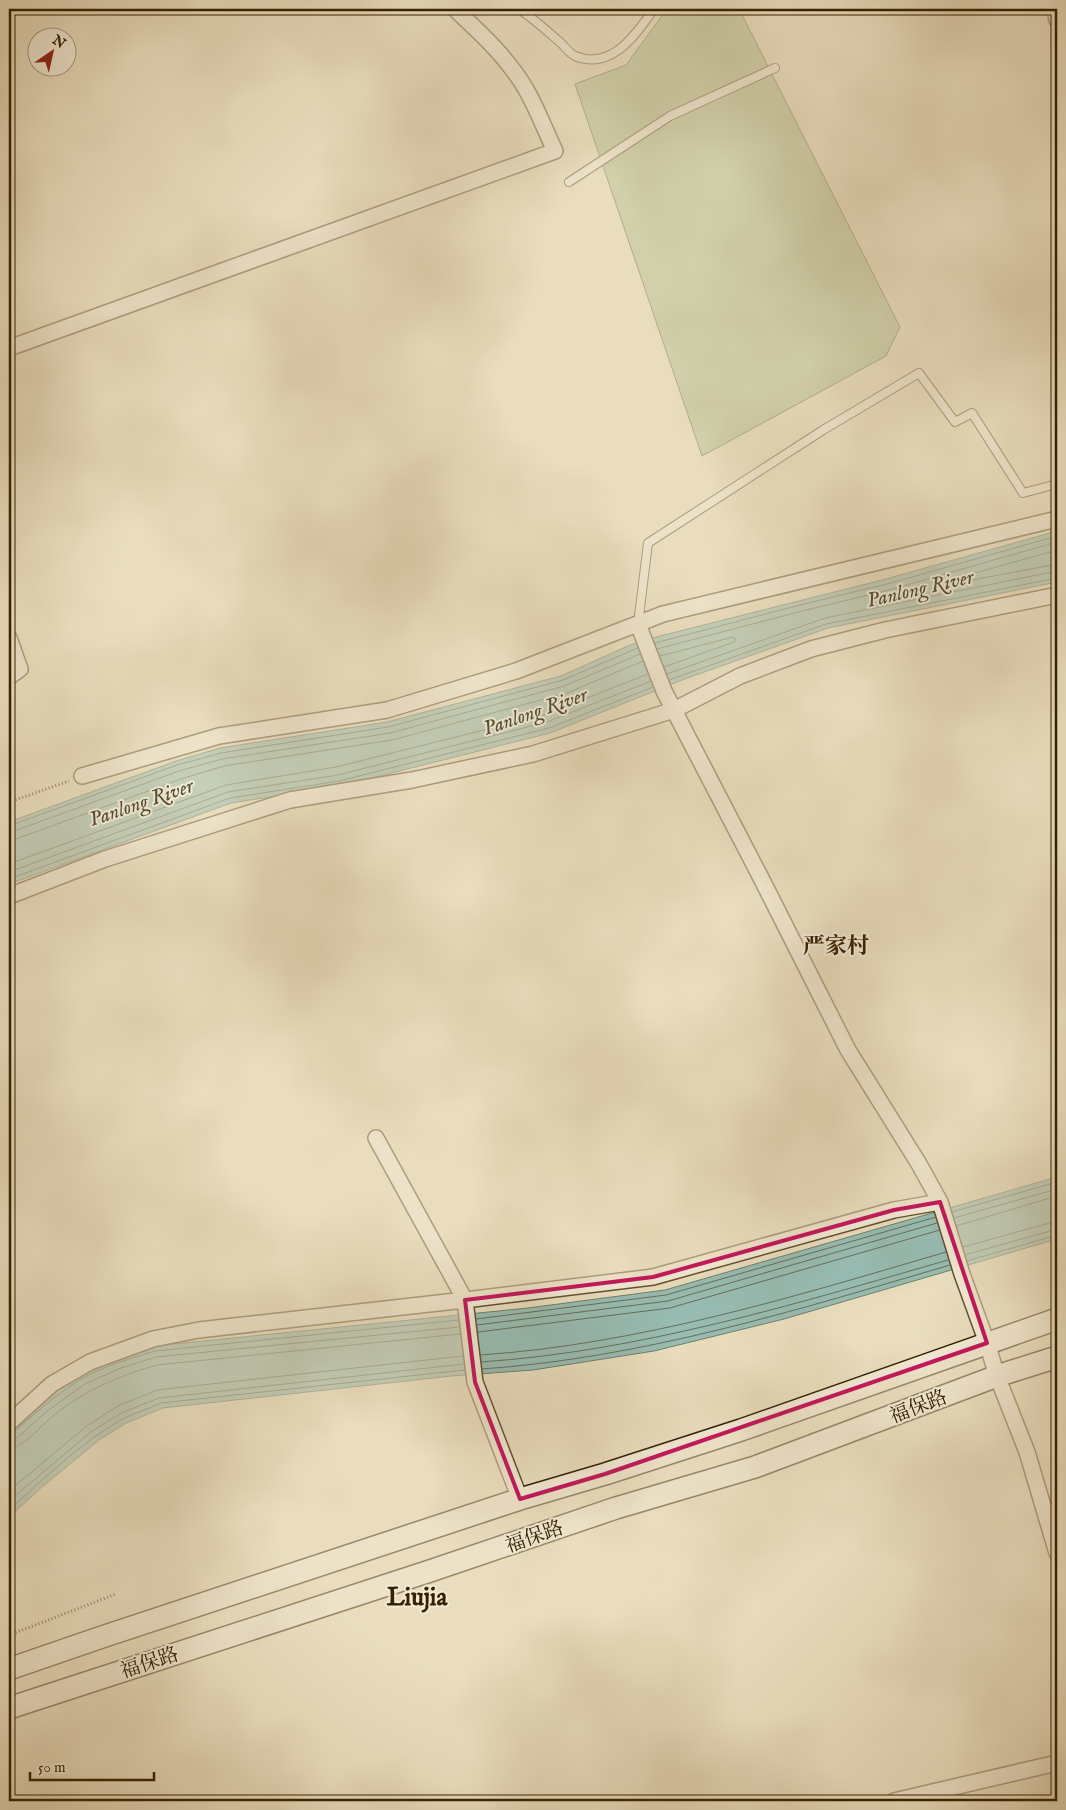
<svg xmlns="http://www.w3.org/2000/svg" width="1066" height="1810" font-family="'IM FELL English','Noto Serif SC',serif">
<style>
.green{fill:#b3c293;stroke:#74724a}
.water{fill:#97bcb2;stroke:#707e6b}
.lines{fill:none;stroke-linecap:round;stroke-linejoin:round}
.shore{stroke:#666e59;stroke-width:1}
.lane-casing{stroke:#63502f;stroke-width:10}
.street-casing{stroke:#63502f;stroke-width:18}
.secondary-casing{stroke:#362100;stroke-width:24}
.path{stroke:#362100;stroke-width:3;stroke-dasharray:1 2.5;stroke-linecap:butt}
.lane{stroke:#f1e9d4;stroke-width:8}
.street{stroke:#f1e9d4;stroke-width:15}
.secondary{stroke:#f1e9d4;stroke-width:21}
.marked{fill:none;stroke:#c2185b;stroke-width:4;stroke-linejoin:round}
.labels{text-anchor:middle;stroke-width:4;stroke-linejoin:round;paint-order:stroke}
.street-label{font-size:20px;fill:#362100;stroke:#f1e9d4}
.water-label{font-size:21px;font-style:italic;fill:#535035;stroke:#f1e9d4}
.quarter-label{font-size:22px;font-weight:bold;fill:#362100;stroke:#f1e9d4}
.district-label{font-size:25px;font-weight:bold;fill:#362100;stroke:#f1e9d4}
</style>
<rect width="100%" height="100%" fill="#e9ddbd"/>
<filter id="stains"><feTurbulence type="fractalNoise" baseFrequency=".004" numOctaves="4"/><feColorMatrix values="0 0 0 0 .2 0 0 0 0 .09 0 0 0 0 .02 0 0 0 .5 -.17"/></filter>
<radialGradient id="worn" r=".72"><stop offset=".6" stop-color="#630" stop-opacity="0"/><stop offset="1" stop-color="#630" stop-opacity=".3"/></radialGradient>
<path class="green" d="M667 9H739L900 327 886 356 702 456 575 84 626 65Z"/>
<path class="water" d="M1057 531V582L828 628 682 680 550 733 340 786 231 803 9 884V822L176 761 220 748 387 722 561 676 630 645 660 636 886 579Z
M1057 1177V1239L784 1319 654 1351 533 1370 451 1376 163 1408 126 1423 99 1440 42 1487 9 1517V1430C31 1411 53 1391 78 1375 101 1361 128 1354 154 1346L528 1308 665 1290Z"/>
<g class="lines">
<path class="shore" d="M1057 550 961 577 959 580 962 582 1057 564
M655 643 800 605 887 584 1057 536
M657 649 802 611 889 590 1057 542
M660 656 733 637 736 639 734 642 664 667
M667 674 825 618 1057 571
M669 680 826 624 1057 578
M9 826 177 765 221 753 388 727 563 680 638 648
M9 833 179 771 222 759 390 733 564 686 640 654
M9 840 16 839 181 779 224 766 392 740 567 693 643 661
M9 864 226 785 336 767 544 715 648 674
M9 872 228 792 338 775 547 722 651 681
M9 879 230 798 339 781 549 728 653 687
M952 1212 1057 1182
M954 1218 1057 1189
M956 1226 1057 1196
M963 1247 1057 1221
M965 1255 1057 1229
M967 1261 1057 1235
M476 1319 666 1295 936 1217
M477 1325 668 1301 937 1223
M478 1332 670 1308 940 1230
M481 1355C640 1344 793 1297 946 1252
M481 1362C642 1351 795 1304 948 1260
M482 1369C643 1358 797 1310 950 1265
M9 1434 14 1432C35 1413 57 1394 81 1379 104 1366 130 1359 155 1351L459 1320
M9 1440 17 1438 46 1412 85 1384 121 1368 156 1357 459 1327
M9 1448C24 1447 35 1432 46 1422 79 1393 115 1377 157 1365L460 1334
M9 1491 88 1425 118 1406 157 1390 463 1356
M9 1501 92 1431 121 1413 159 1398 464 1364
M9 1510C44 1478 81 1443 122 1419 134 1413 149 1409 161 1403L465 1370"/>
<defs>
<path id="lane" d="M519 9C534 19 547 31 561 43 565 47 570 54 575 56 612 71 636 34 654 9
M569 182 670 116 775 68
M638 624 648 543 823 430 919 373 955 422 972 413 1023 493 1057 484"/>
<path id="street" d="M1055 9 1057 20
M9 348 555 151C542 124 532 94 513 70 496 47 475 28 455 9
M638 624 664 691 760 876 848 1050 919 1164 940 1202 962 1274 987 1343 997 1376 1027 1452 1057 1553
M9 638 20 669 9 677
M82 776 219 736 387 710 516 671 663 614 1057 519
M9 896 105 859 290 800 412 780 533 754 674 710 740 676 811 649 885 630 1057 595
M376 1138 465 1300 475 1382 520 1499
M9 1423 52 1384 90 1362 153 1339 199 1330 465 1300 653 1277 894 1210 940 1202
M894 1801 1057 1763"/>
<path id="secondary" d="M9 1669 102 1637 520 1499 605 1474 741 1430 1057 1319
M9 1708 430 1571 616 1508 755 1467 997 1376 1057 1357"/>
</defs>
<use href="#lane" class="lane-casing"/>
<use href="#street" class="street-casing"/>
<use href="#secondary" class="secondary-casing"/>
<path class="path" d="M9 802 69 781
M9 1635 116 1594"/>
<use href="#lane" class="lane"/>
<use href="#street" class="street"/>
<use href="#secondary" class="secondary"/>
</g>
<path d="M0 0H1066V1810H0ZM940 1202 987 1343 605 1474 520 1499 475 1382 465 1300 653 1277 894 1210Z" fill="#e9ddbd" fill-opacity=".55" fill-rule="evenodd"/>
<path class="marked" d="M940 1202 987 1343 605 1474 520 1499 475 1382 465 1300 653 1277 894 1210Z"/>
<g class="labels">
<g class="street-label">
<text transform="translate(918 1406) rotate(-21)" y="7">福保路</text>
<text transform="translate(534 1536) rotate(-19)" y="7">福保路</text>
<text transform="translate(149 1662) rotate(-18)" y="7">福保路</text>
</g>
<g class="water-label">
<text transform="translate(920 588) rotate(-13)" y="7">Panlong River</text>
<text transform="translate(535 711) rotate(-19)" y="7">Panlong River</text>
<text transform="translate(141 802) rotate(-19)" y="7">Panlong River</text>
</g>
<g class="quarter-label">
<text x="836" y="953">严家村</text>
</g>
<g class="district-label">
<text x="417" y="1605">Liujia</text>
</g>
</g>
<rect width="1066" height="1810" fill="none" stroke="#e9ddbd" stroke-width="30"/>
<rect x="10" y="10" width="1046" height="1790" fill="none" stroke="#362100" stroke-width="2.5"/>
<rect x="15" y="15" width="1036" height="1780" fill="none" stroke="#362100"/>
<g transform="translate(52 52) rotate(34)"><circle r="24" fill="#f1e9d4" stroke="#a6997f"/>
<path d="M0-4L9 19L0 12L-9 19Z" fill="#8f2418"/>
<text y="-8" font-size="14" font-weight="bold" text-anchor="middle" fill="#362100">N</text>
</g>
<path d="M30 1772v8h124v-8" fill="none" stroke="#362100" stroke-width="2.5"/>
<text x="38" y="1772" font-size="15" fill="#362100" stroke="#f1e9d4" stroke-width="4" paint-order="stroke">50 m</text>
<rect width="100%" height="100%" filter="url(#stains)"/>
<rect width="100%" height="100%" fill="url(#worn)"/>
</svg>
